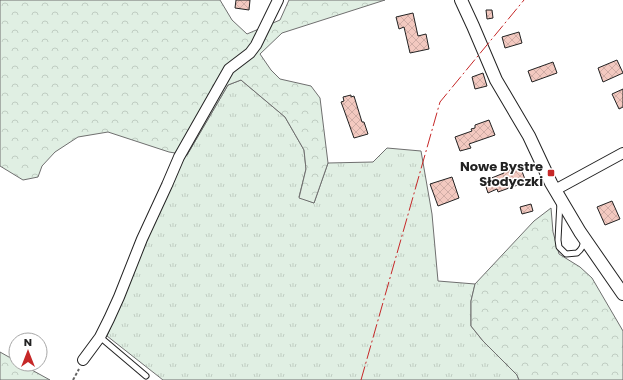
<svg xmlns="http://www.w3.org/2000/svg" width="623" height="380" font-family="Poppins,sans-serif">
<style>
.grass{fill:url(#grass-tufts);stroke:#6f6f6f}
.forest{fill:url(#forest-crowns);stroke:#6f6f6f}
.building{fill:url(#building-cross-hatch);stroke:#222}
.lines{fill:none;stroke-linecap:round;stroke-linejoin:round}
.service-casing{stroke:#222;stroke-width:7}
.minor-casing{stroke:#222;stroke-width:12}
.tertiary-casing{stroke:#222;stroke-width:14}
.path{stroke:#646464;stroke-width:2;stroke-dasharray:3 2;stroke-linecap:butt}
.service{stroke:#fff;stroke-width:5}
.minor{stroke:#fff;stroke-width:10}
.tertiary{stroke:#fff;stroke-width:12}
.power{stroke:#c62828;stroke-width:1;stroke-dasharray:14 3 2 3;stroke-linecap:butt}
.poi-dot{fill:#c62828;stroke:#fff;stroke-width:1.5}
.labels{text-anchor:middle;stroke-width:3;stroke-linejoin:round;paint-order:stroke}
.poi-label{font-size:13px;font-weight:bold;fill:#222;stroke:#fff;text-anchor:end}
</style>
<defs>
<pattern id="grass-tufts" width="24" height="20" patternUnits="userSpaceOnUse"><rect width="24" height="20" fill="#e0efe3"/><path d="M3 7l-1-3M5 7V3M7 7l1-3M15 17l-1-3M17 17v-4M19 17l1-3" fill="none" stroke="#c0cdc2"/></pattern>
<pattern id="forest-crowns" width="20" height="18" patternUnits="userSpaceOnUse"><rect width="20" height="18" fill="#e0efe3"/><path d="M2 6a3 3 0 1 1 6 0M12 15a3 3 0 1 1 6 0" fill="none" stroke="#c0cdc2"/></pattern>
<pattern id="building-cross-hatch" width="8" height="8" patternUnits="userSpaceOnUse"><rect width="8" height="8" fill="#f3c9c0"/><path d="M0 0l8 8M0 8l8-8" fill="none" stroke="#d0aca5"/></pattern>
</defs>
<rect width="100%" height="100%" fill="#fff"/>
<path class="grass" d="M241 80 285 117 304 150 306 169 299 197 314 203 328 163 373 162 387 148 421 151 432 214 438 281 475 284 471 301V326L483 341 517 375 519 380H163L107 336 143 249 183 155H187L228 85Z"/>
<path class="forest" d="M0 0H220L232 20 247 34 280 20 289 0H385L282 33 260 54 271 70 280 79 311 86 320 98 328 163 314 203 299 198 306 169 304 150 285 117 241 80 228 85 187 155 169 152 108 132 78 137 55 152 42 166 38 177 23 180 0 166Z
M551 208 553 232 559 254 580 267 592 278 623 331V380H519L517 375 483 341 471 326V301L475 284 534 221Z
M0 352 16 361V364H21L50 380H0Z"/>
<path class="building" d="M236 0H250L249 10 235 8Z
M486 10H492L493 18 487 19Z
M413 13 418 36 426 34 429 49 410 53 404 27 399 29 396 17Z
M519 32 522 43 505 48 502 37Z
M617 60 623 73 603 82 598 68Z
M553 62 557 73 532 82 528 71Z
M483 73 487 86 475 89 472 77Z
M623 89V107L619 109 612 94Z
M351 95V97L354 96 362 122H364L368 134 354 138 344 110 341 102 344 101 343 97Z
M489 120 495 135 469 144 471 148 460 151 455 137 472 131 471 129 475 128V125Z
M520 166 526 182 498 192 497 189 488 193 484 181 504 173 503 170 508 168 509 170Z
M452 177 459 198 438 206 430 184Z
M612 201 620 219 605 225 597 207Z
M531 204 533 211 522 214 520 207Z"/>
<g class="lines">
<defs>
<path id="service" d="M560 202 558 240 559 247 566 254 577 253C582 249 583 246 584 240
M100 337 146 376"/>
<path id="minor" d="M555 190 623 153
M83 360 100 337 109 319 119 297 142 239 167 185 179 157 229 69 250 53 256 45 278 0"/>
<path id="tertiary" d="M461 0 473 26 496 80 529 136 551 183 580 232 623 294"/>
</defs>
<use href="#service" class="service-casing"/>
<use href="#minor" class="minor-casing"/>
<use href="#tertiary" class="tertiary-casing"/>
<path class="path" d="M73 380 79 369"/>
<use href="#service" class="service"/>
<use href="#minor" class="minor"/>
<use href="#tertiary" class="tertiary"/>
<path class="power" d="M361 380 440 102 524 0"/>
</g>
<rect class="poi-dot" x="547" y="169" width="8" height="8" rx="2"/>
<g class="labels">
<g class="poi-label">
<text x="543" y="171">Nowe Bystre<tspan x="543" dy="15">Słodyczki</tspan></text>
</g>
</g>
<g transform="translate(28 352)"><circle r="19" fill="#ffffff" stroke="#a7a7a7"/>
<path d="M0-3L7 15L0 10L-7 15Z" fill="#c62828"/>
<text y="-6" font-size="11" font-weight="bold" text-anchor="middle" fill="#222222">N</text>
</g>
</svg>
